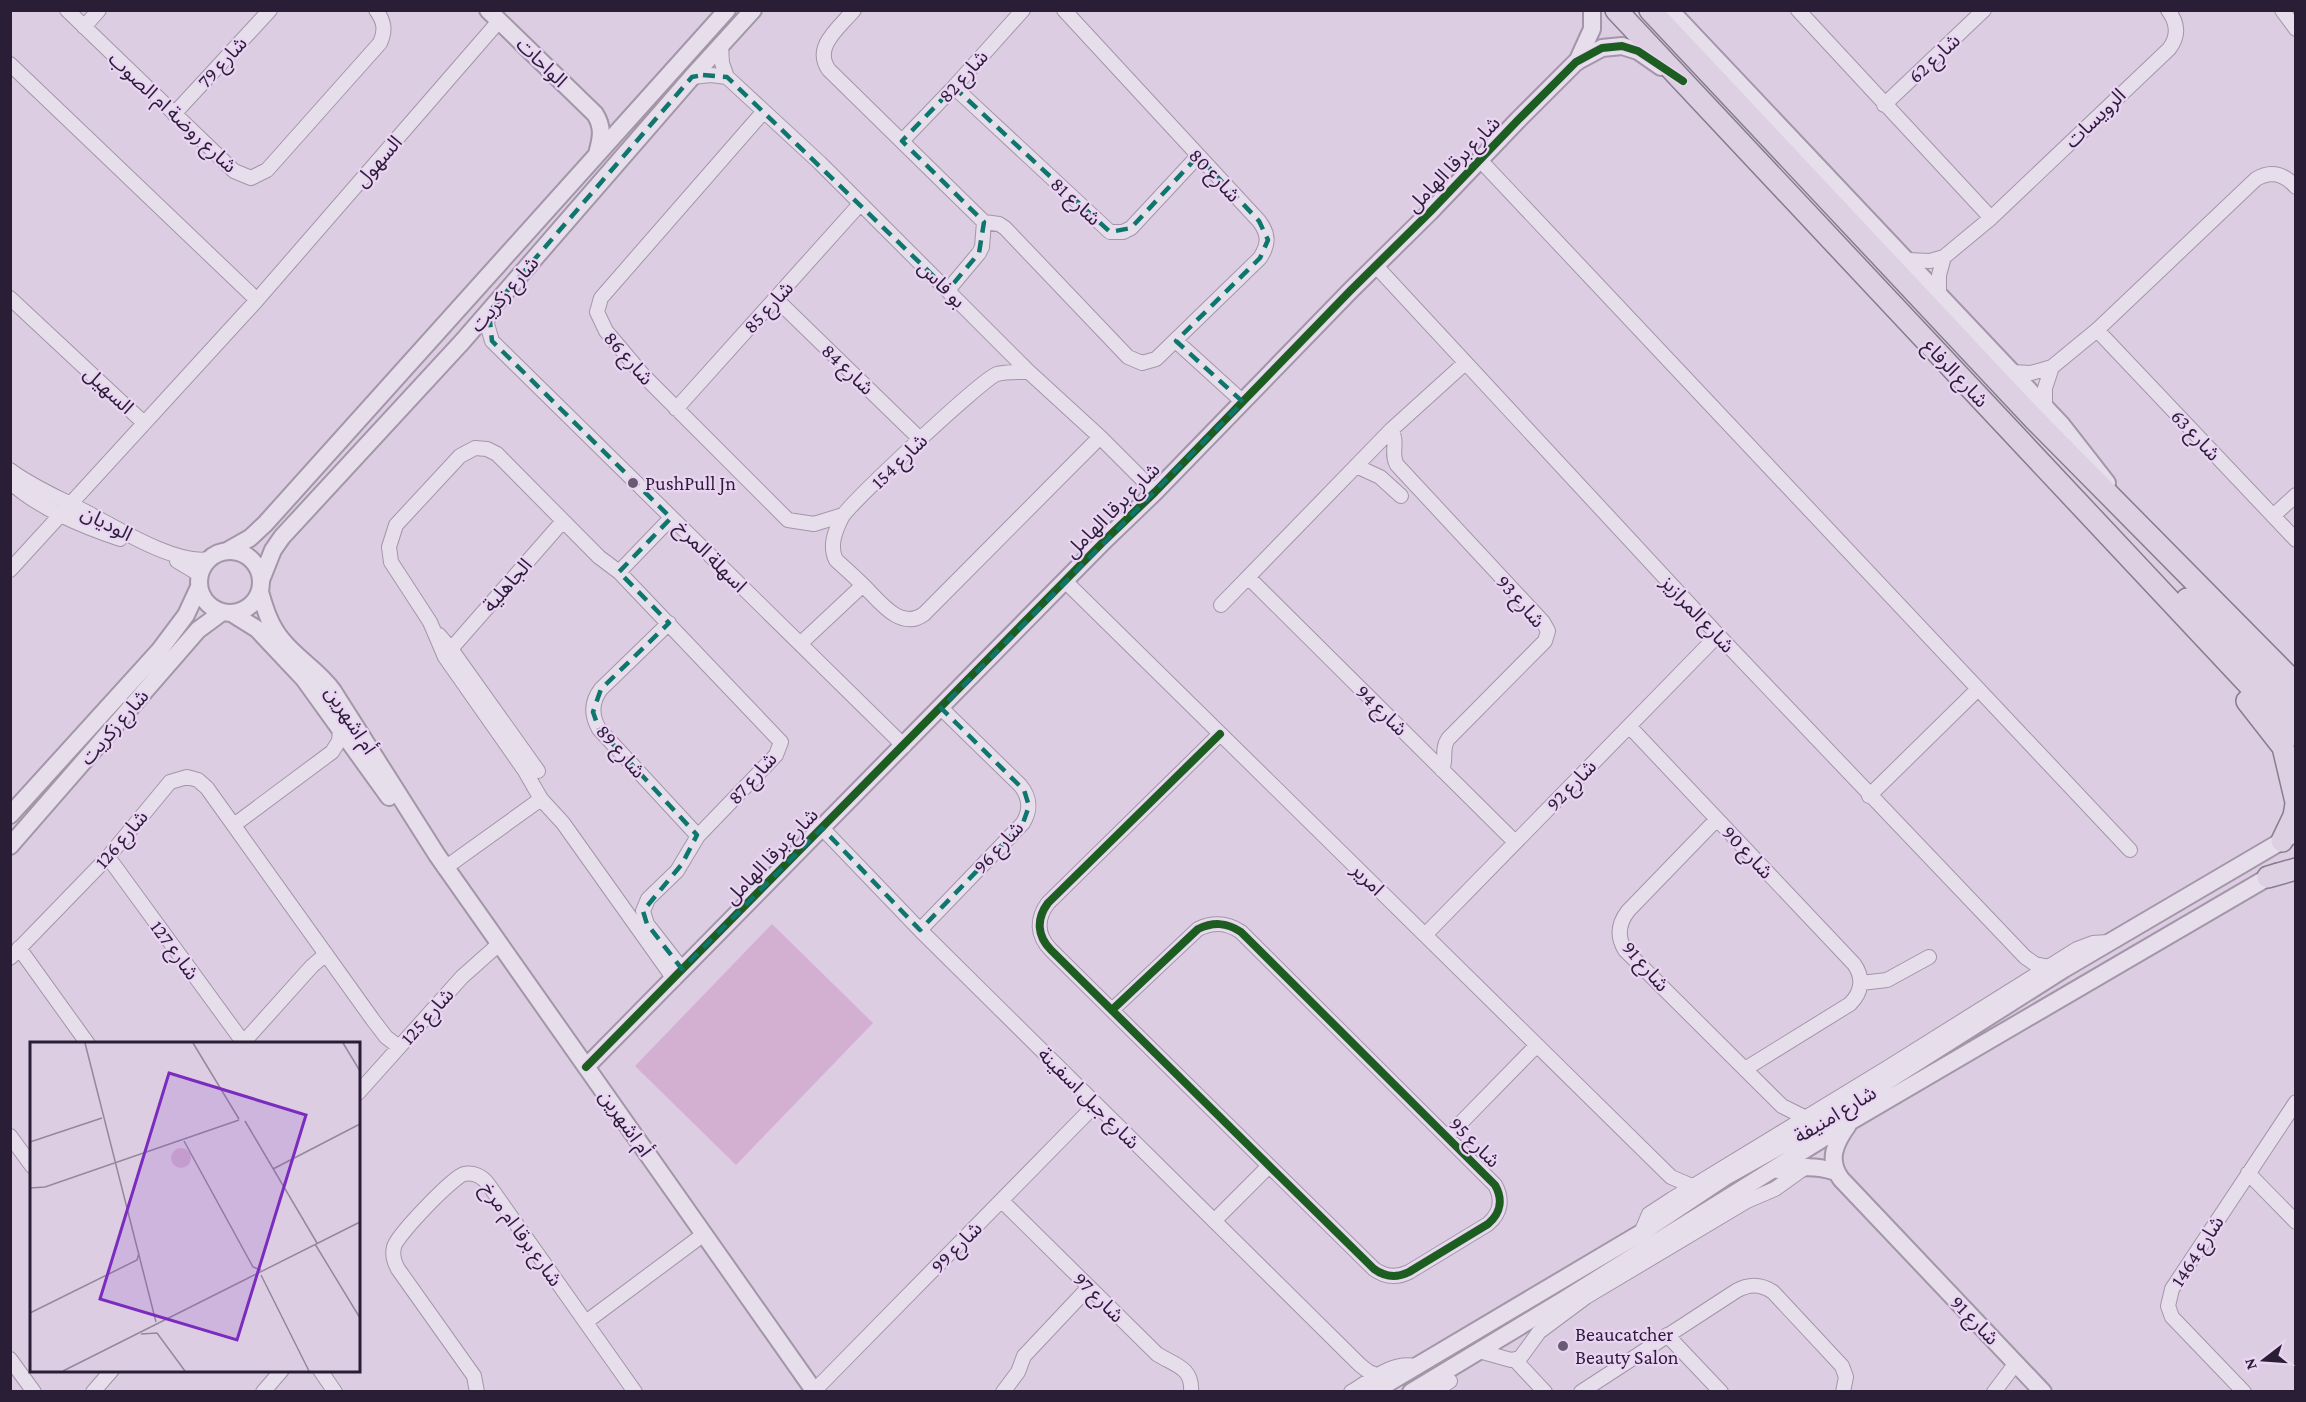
<svg xmlns="http://www.w3.org/2000/svg" width="2306" height="1402" font-family="'Crimson Pro','Noto Sans Arabic',serif">
<style>
.green{fill:#d3afd2}
.lines{fill:none;stroke-linecap:round;stroke-linejoin:round}
.minor-casing{stroke:#a296a8;stroke-width:16}
.tertiary-casing{stroke:#a296a8;stroke-width:20}
.primary-casing{stroke:#877d8e;stroke-width:24}
.minor{stroke:#e7deec;stroke-width:14}
.tertiary{stroke:#e7deec;stroke-width:16}
.primary{stroke:#ddd0e3;stroke-width:21}
.cycleway-casing{stroke:#ebd3f4;stroke-width:11}
.cycleway{stroke:#1b5e20;stroke-width:8}
.marked{fill:none;stroke:#0f766e;stroke-width:4.5;stroke-dasharray:12 8;stroke-linejoin:round}
.poi-dot{fill:#695b73;stroke:#ebd3f4;stroke-width:2}
.labels{text-anchor:middle;stroke-width:4.5;stroke-linejoin:round;paint-order:stroke}
.street-label{font-size:20px;fill:#2a1e37;stroke:#ebd3f4}
.poi-label{font-size:20px;fill:#2a1e37;stroke:#ebd3f4;text-anchor:start}
.inset-road{fill:none;stroke:#95879e;stroke-width:1.5}
.view{fill:#7b2cbf;fill-opacity:0.15;stroke:#7b2cbf;stroke-width:3}
.inset-edge{fill:none;stroke:#2a1e37;stroke-width:3}
</style>
<rect width="100%" height="100%" fill="#ddcde3"/>
<path class="green" d="M772 924 873 1023 736 1165 635 1066Z"/>
<g class="lines">
<defs>
<path id="minor" d="M67 10 234 171 251 178 267 170 380 43C386 30 384 21 376 10
M854 10C840 27 812 47 829 70L984 222 999 224 1005 228 1128 357 1142 363 1156 359 1260 258C1269 244 1269 234 1259 221L1064 10
M1798 10 1991 218
M2282 10 2296 29
M84 27 99 10
M721 45 722 63 727 77 820 163 1029 372 1100 437 1155 492
M10 64 257 300
M692 77 711 75 727 77
M954 87 1110 232H1123L1131 228 1198 156
M1884 105 1984 10
M764 111 601 298 597 312 606 331 643 375 788 520 814 524 843 515
M174 114 270 10
M902 141 954 87 1023 10
M1480 160 2130 850
M1907 260 1930 261 1944 257 1991 218 2169 49C2179 36 2178 23 2168 10
M1376 266 1718 635 2025 957 2035 964 2049 967
M948 290 979 253 982 247 984 222
M1939 294V275L1944 257
M10 298 144 423
M776 299 920 439
M489 312 487 324 492 341 904 746
M2097 330 2296 540
M1176 341 1243 402
M1029 372C1018 372 1006 371 997 374 982 379 851 502 842 517 835 531 829 546 836 560 846 569 856 578 865 587 880 602 901 631 924 614L1100 437
M2011 372 2031 373 2052 367 2097 330 2256 179C2271 170 2284 174 2296 187
M2045 408V388L2052 367
M676 409 860 204
M1391 430C1399 442 1390 453 1397 465L1543 622 1548 631 1545 641 1448 739C1441 749 1447 760 1442 770
M1356 466 1380 477 1401 496
M10 470C34 488 62 499 88 513 117 528 176 565 209 559
M10 482C40 509 82 526 120 539
M2273 516 2296 495
M671 518 619 572 599 557 497 454 487 449 475 448 460 456 396 525 389 547 391 562 430 622 445 657 525 771 541 799 563 823 674 979
M177 561 197 573 199 578
M10 570 257 300 499 21
M619 572 781 742 776 755 698 836 677 871 648 899 643 911 647 924 682 969
M1249 578 1515 842
M1065 581 1671 1177 1692 1186
M1221 605 1391 430 1465 363
M669 623 601 689C591 702 591 715 599 729L698 836
M439 635 451 649 538 771
M800 644 863 585
M451 649 563 521
M1629 726 1854 964C1864 978 1862 992 1850 1004L1745 1069
M1869 796 1978 689
M1717 819 1628 911C1618 924 1617 937 1625 950L1782 1106 1804 1117
M234 825 332 752 339 741 340 729
M822 828 920 930 1360 1365 1369 1372 1379 1376
M108 857 243 1042
M445 868 541 799
M920 930 1023 823C1031 810 1030 797 1020 785L941 708
M1425 935 1718 635
M19 948 88 1044
M10 958 108 857 170 782 187 777 198 780 207 788 373 1020 386 1037 399 1047
M1861 983 1887 980 1929 957
M1112 1010 1198 929C1213 922 1226 922 1241 932L1495 1185C1503 1199 1501 1213 1488 1224L1409 1272C1397 1278 1385 1277 1374 1269 1266 1163 1158 1056 1051 950 1037 936 1036 919 1048 903L1220 734
M242 1044 312 966 326 954
M358 1093 462 977 499 944
M10 1136 32 1166
M1447 1137 1537 1045
M2248 1173 2296 1222
M1002 1201 1157 1354C1174 1365 1193 1367 1191 1392
M1214 1221 1269 1166
M1641 1233 1649 1214 1672 1199 1887 1068 2077 949 2093 943 2108 942
M586 1322 704 1234
M1667 1335 1721 1392
M1479 1351 1511 1360 1520 1358 1539 1332 1586 1297 1747 1201 1775 1189 1807 1166
M10 1359 34 1392
M1515 1360 1545 1392
M320 1370 335 1392
M815 1390 1096 1104
M93 1392 112 1370
M263 1392 282 1370
M477 1392 474 1376 398 1269C394 1262 392 1255 394 1247 396 1236 453 1177 464 1174 473 1172 482 1176 488 1184L635 1392
M1003 1392 1018 1372 1024 1356 1089 1287
M1351 1392C1370 1381 1392 1361 1415 1366
M1433 1392 1450 1381
M1581 1392 1736 1291C1750 1283 1761 1284 1773 1292L1842 1366 1846 1377 1843 1392
M1994 1392 2016 1363
M2244 1392 2172 1317 2168 1306 2172 1289 2296 1102"/>
<path id="tertiary" d="M488 10 595 114C604 128 601 139 597 154
M1670 10 2061 424 2107 483
M1577 62 1592 29V10
M199 582a31 31 0 1 1 62 0a31 31 0 1 1-62 0Z
M227 551 250 538 265 524 727 10
M261 580 273 550 282 537 462 342 692 77 753 10
M260 592C265 609 270 626 282 640 297 659 319 671 333 691L437 855 815 1392
M233 614 257 629 304 679 389 797
M10 815 159 651 186 615 199 587
M10 846 198 630 221 613
M586 1067 1104 541 1155 492 1350 291 1430 212 1518 120 1576 62 1602 48 1622 46 1638 51 1661 67
M1848 1125C1835 1143 1827 1160 1841 1179L2043 1392
M1778 1170C1799 1167 1816 1165 1836 1172
M1373 1392 1641 1233 1725 1177 1818 1125 2064 969 2292 835
M1411 1392 1565 1299 1851 1121 2277 872"/>
<path id="primary" d="M1616 10 2296 735
M1650 10 2034 419 2296 684
M2187 599 2296 711
M2247 701 2283 747 2296 802
M2282 841 2294 816 2296 804
M2268 877 2296 869"/>
</defs>
<use href="#minor" class="minor-casing"/>
<use href="#tertiary" class="tertiary-casing"/>
<use href="#primary" class="primary-casing"/>
<use href="#minor" class="minor"/>
<use href="#tertiary" class="tertiary"/>
<use href="#primary" class="primary"/>
<defs>
<path id="cycleway" d="M1112 1010 1198 929C1213 922 1226 922 1241 932L1495 1185C1503 1199 1501 1213 1488 1224L1409 1272C1397 1278 1385 1277 1374 1269 1266 1163 1158 1056 1051 950 1037 936 1036 919 1048 903L1220 734
M586 1067 1104 541 1155 492 1350 291 1430 212 1518 120 1576 62 1602 48 1622 46 1638 51 1683 81"/>
</defs>
<use href="#cycleway" class="cycleway-casing"/>
<use href="#cycleway" class="cycleway"/>
</g>
<path class="marked" d="M703 75 727 77 948 290 979 253 984 222 902 141 954 87 1110 232 1131 228 1198 156 1259 221 1268 240 1260 258 1176 341 1243 402 941 708 1024 790 1029 806 1023 823 920 930 822 828 682 969 647 924 643 911 682 864 697 835 599 729 593 712 601 689 669 623 619 572 671 518 492 341 489 312 692 77Z"/>
<g class="poi-dot">
<circle cx="633" cy="483" r="6"/>
<circle cx="1563" cy="1346" r="6"/>
</g>
<g class="labels">
<g class="street-label">
<text transform="translate(1934 58) rotate(-43)" y="7">شارع 62</text>
<text transform="translate(222 62) rotate(-47)" y="7">شارع 79</text>
<text transform="translate(542 62) rotate(44)" y="7">الواحات</text>
<text transform="translate(963 76) rotate(-48)" y="7">شارع 82</text>
<text transform="translate(173 112) rotate(43)" y="7">شارع روضة ام الصوب</text>
<text transform="translate(2095 118) rotate(-44)" y="7">الرويسات</text>
<text transform="translate(378 161) rotate(-49)" y="7">السهول</text>
<text transform="translate(1453 164) rotate(-46)" y="7">شارع برقا الهامل</text>
<text transform="translate(1215 175) rotate(47)" y="7">شارع 80</text>
<text transform="translate(1076 201) rotate(43)" y="7">شارع 81</text>
<text transform="translate(942 284) rotate(45)" y="7">بو فاس</text>
<text transform="translate(504 294) rotate(-49)" y="7">شارع زكريت</text>
<text transform="translate(768 307) rotate(-47)" y="7">شارع 85</text>
<text transform="translate(629 358) rotate(49)" y="7">شارع 86</text>
<text transform="translate(848 369) rotate(44)" y="7">شارع 84</text>
<text transform="translate(1956 373) rotate(47)" y="7">شارع الرفاع</text>
<text transform="translate(109 390) rotate(43)" y="7">السهيل</text>
<text transform="translate(2196 435) rotate(47)" y="7">شارع 63</text>
<text transform="translate(899 461) rotate(-44)" y="7">شارع 154</text>
<text transform="translate(1112 510) rotate(-45)" y="7">شارع برقا الهامل</text>
<text transform="translate(107 523) rotate(27)" y="7">الوديان</text>
<text transform="translate(711 556) rotate(45)" y="7">اسهلة المرخ</text>
<text transform="translate(507 585) rotate(-49)" y="7">الجاهلية</text>
<text transform="translate(1521 601) rotate(49)" y="7">شارع 93</text>
<text transform="translate(1698 614) rotate(47)" y="7">شارع المرازيز</text>
<text transform="translate(1382 710) rotate(45)" y="7">شارع 94</text>
<text transform="translate(351 720) rotate(57)" y="7">أم اشهرين</text>
<text transform="translate(114 727) rotate(-49)" y="7">شارع زكريت</text>
<text transform="translate(621 751) rotate(49)" y="7">شارع 89</text>
<text transform="translate(752 778) rotate(-48)" y="7">شارع 87</text>
<text transform="translate(1571 785) rotate(-46)" y="7">شارع 92</text>
<text transform="translate(121 839) rotate(-49)" y="7">شارع 126</text>
<text transform="translate(998 847) rotate(-47)" y="7">شارع 96</text>
<text transform="translate(1748 852) rotate(47)" y="7">شارع 90</text>
<text transform="translate(771 856) rotate(-46)" y="7">شارع برقا الهامل</text>
<text transform="translate(1368 879) rotate(45)" y="7">امرير</text>
<text transform="translate(175 950) rotate(54)" y="7">شارع 127</text>
<text transform="translate(1646 966) rotate(49)" y="7">شارع 91</text>
<text transform="translate(427 1016) rotate(-48)" y="7">شارع 125</text>
<text transform="translate(1089 1098) rotate(45)" y="7">شارع جبل اسفينة</text>
<text transform="translate(1835 1114) rotate(-31)" y="7">شارع امنيفة</text>
<text transform="translate(626 1123) rotate(55)" y="7">أم اشهرين</text>
<text transform="translate(1475 1142) rotate(45)" y="7">شارع 95</text>
<text transform="translate(522 1234) rotate(54)" y="7">شارع برقا ام مرخ</text>
<text transform="translate(956 1247) rotate(-45)" y="7">شارع 99</text>
<text transform="translate(2197 1251) rotate(-57)" y="7">شارع 1464</text>
<text transform="translate(1099 1297) rotate(45)" y="7">شارع 97</text>
<text transform="translate(1975 1320) rotate(46)" y="7">شارع 91</text>
</g>
<g class="poi-label">
<text x="645" y="490">PushPull Jn</text>
<text x="1575" y="1341">Beaucatcher<tspan x="1575" dy="23">Beauty Salon</tspan></text>
</g>
</g>
<g transform="translate(30 1042)">
<rect width="330" height="330" fill="#ddcde3"/>
<path d="M141 116a10 10 0 1 1 20 0a10 10 0 1 1-20 0Z" fill="#d3afd2"/>
<path class="inset-road" d="M55 1 126 280M163 1 209 77M313 1 330 29M215 79 287 201M154 99 223 225 231 228M0 100 72 76M243 127 330 82M0 146 15 145 209 78M285 202 330 276M231 233 279 329M0 271 107 218 109 211M111 292 127 291 155 329M33 329 330 180"/>
<path class="view" d="M139 31 276 73 207 298 70 257Z"/>
<rect width="330" height="330" class="inset-edge"/>
</g>
<rect width="2306" height="1402" fill="none" stroke="#2a1e37" stroke-width="24"/>
<g transform="translate(2264 1360) rotate(253)" stroke="#ebd3f4" stroke-width="4.5" paint-order="stroke">
<path d="M0-4.5L10 22L0 15L-10 22Z" fill="#2a1e37"/>
<text y="-9" font-size="16" font-weight="bold" text-anchor="middle" fill="#2a1e37">N</text>
</g>
</svg>
